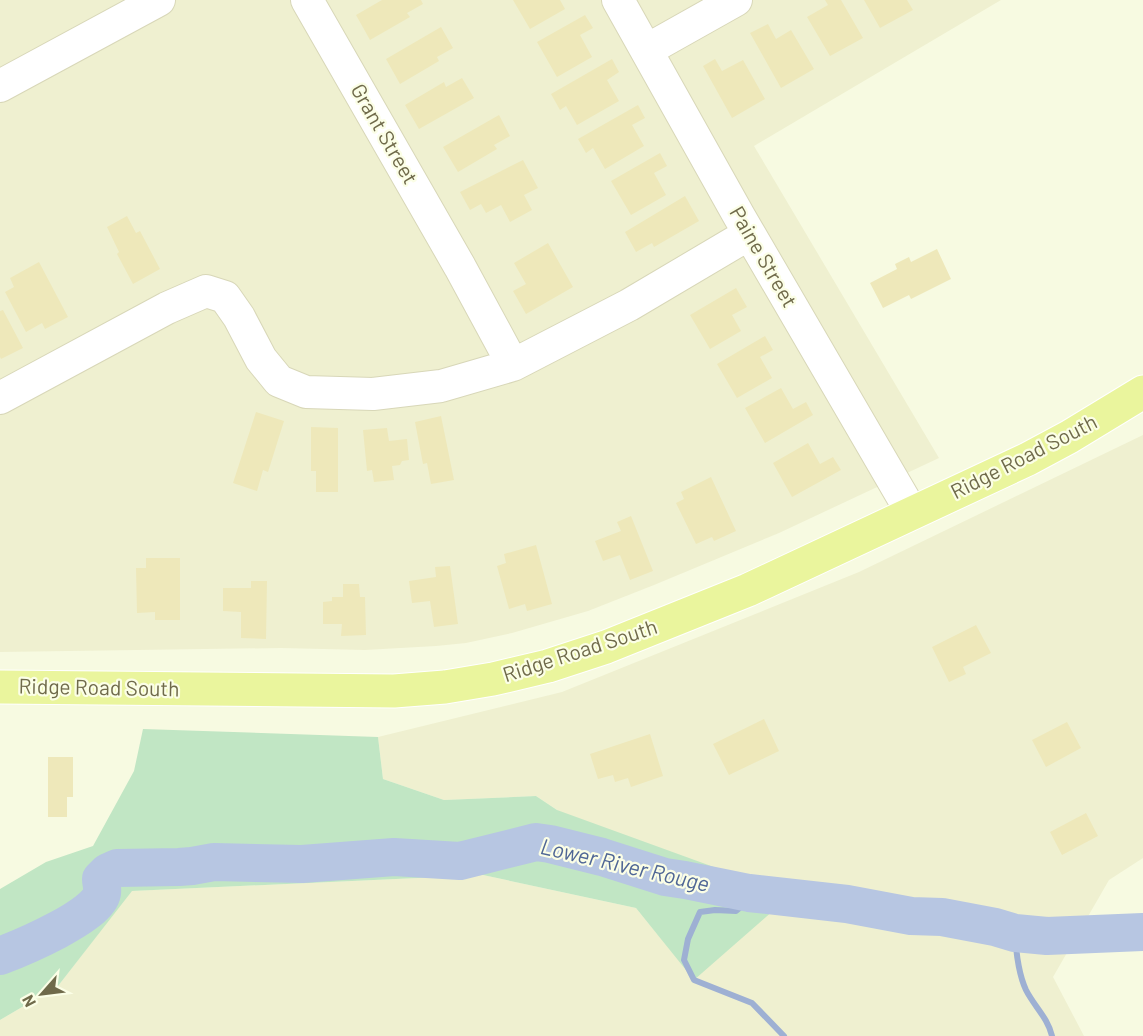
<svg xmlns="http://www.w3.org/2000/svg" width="1143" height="1036" font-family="Barlow,sans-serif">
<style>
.residential{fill:#eff0d0}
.green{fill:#c1e6c4}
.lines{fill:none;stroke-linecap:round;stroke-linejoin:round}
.stream{stroke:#9eb0d3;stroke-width:6}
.river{stroke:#b7c6e2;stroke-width:38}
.building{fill:#eee8ba}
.minor-casing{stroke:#d8d7b8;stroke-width:34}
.major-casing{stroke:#fff;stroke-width:35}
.minor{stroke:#fff;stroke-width:32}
.major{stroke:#eaf59d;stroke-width:33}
.labels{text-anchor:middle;stroke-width:4.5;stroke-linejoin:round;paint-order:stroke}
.street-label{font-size:21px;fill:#6f6a4a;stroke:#fbfee6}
.water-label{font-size:22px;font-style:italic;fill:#4f6695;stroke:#fbfee6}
</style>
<rect width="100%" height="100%" fill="#f7fae1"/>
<path class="residential" d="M0 0H1001L754 146 939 458 779 533 654 585 588 611 512 633 466 643 436 646 365 650 281 648 0 652Z
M1143 435V858L1109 880 1053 977 1084 1036H0V1020L58 986 131 891 483 875 636 908 694 979 557 810 536 796 444 800 383 779 378 737 562 692 859 572Z"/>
<path class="green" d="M143 729 378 737 383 779 444 800 536 796 557 810 791 895 694 980 636 908 483 875 132 891 58 986 0 1020V889L46 862 93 846 134 771Z"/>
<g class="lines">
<path class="stream" d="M749 893 748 901 736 911 715 910 700 912 688 939 684 960 694 980 752 1003 784 1036
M1015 933C1016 952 1018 973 1026 990 1034 1006 1048 1018 1052 1036"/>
<path class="river" d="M0 956C21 948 98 916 102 893 103 888 101 883 101 879L108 872 117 868 179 867 192 866 214 862 302 864 394 857 460 861 536 842 550 844 602 857 665 877 685 880 749 893 847 904 911 916 942 917 995 927 1015 933 1047 936 1143 932"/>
</g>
<path class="building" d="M382 0H421L423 4 407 13 410 17 370 40 356 15Z
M513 0H560L565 9 530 29Z
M825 0H841L863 38 830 56 807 17 828 5Z
M864 0H907L913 10 880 28Z
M585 15 593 28 580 35 592 57 557 77 537 42Z
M768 24 776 39 791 30 814 69 781 88 750 33Z
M441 27 453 48 437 57 439 61 400 84 386 59Z
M612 59 619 72 607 80 619 101 577 125 566 106 560 110 551 94Z
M715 59 722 71 743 60 765 99 732 118 703 66Z
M462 78 474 98 419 129 405 105 444 82 446 87Z
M638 105 645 118 632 125 644 146 605 169 593 148 586 153 578 139Z
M499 115 510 136 494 145 497 149 458 172 443 147Z
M660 153 667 166 654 173 666 195 631 215 611 181Z
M523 160 538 188 524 195 532 210 510 222 501 205 486 213 481 204 470 210 460 192Z
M685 196 699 221 654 247 652 243 636 252 625 232Z
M127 216 136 233 140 231 160 269 133 284 117 254 119 252 107 227Z
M548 243 573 287 526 314 513 291 526 284 514 263Z
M937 249 951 279 911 299 909 295 883 308 870 283 897 269 895 264 909 257 911 262Z
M39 262 68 317 45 329 42 323 26 332 5 292 14 287 10 278Z
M736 288 747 307 732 315 741 331 710 349 690 315Z
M3 310 23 348 1 359 0 357V311Z
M765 336 773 350 760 357 772 378 737 398 717 364Z
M781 388 793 409 806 402 813 415 765 443 745 408Z
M256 412 284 421 268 472 263 470 257 491 233 483Z
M441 416 454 480 431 484 427 463 423 464 415 422Z
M311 427 338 428V492H316V471H311Z
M387 428 389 441 407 439 409 460 402 461 400 465 392 466 394 480 374 482 372 470 367 471 363 430Z
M808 443 820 464 833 457 841 470 792 497 773 463Z
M711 477 736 531 714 541 712 537 696 544 676 503 684 499 681 492Z
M631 516 653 571 630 580 620 555 603 561 595 541 621 531 617 522Z
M536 545 552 604 527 611 525 604 509 609 497 566 506 563 504 554Z
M146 558H180V620H155V612L137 613 136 568H146Z
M450 566 458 624 434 627 430 601 412 603 409 581 436 577 435 567Z
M251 581H267L266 639 241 638V612L223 611V588H251Z
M343 584H359L360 597H365L366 635 341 636 342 624H323V602L332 601V597H343Z
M976 625 991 653 963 667 966 674 949 682 932 647Z
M764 719 779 751 729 775 713 744Z
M1067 722 1081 748 1046 767 1032 740Z
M650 734 663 776 631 787 628 778 615 782 613 775 598 779 590 754Z
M48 757H73V797H67V817H48Z
M1086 813 1098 836 1062 855 1050 832Z"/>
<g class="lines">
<defs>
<path id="minor" d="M618 0 739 216 912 513
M647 50 736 0
M0 86 159 0
M513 365 629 305 749 234
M0 398 167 308 206 291 225 297 239 317 261 359 279 381 306 392 373 394 441 386 513 365 460 267 307 0"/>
<path id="major" d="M0 687 394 691 445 687 493 679 548 666 606 647 748 590 1028 459 1069 437 1143 392"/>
</defs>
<use href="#minor" class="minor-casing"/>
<use href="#major" class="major-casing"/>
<use href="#minor" class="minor"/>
<use href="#major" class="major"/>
</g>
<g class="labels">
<g class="street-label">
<text transform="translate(384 134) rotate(60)" y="7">Grant Street</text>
<text transform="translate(763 257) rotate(60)" y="7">Paine Street</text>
<text transform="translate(1024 457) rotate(-27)" y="7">Ridge Road South</text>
<text transform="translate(580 651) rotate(-18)" y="7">Ridge Road South</text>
<text transform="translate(99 688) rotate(1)" y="7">Ridge Road South</text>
</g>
<g class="water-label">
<text transform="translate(625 865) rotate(13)" y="8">Lower River Rouge</text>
</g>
</g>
<g transform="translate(42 994) rotate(242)" stroke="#fbfee6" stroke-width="4.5" paint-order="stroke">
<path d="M0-4.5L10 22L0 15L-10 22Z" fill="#6f6a4a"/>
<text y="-9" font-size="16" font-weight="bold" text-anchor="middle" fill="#6f6a4a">N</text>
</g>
</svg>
